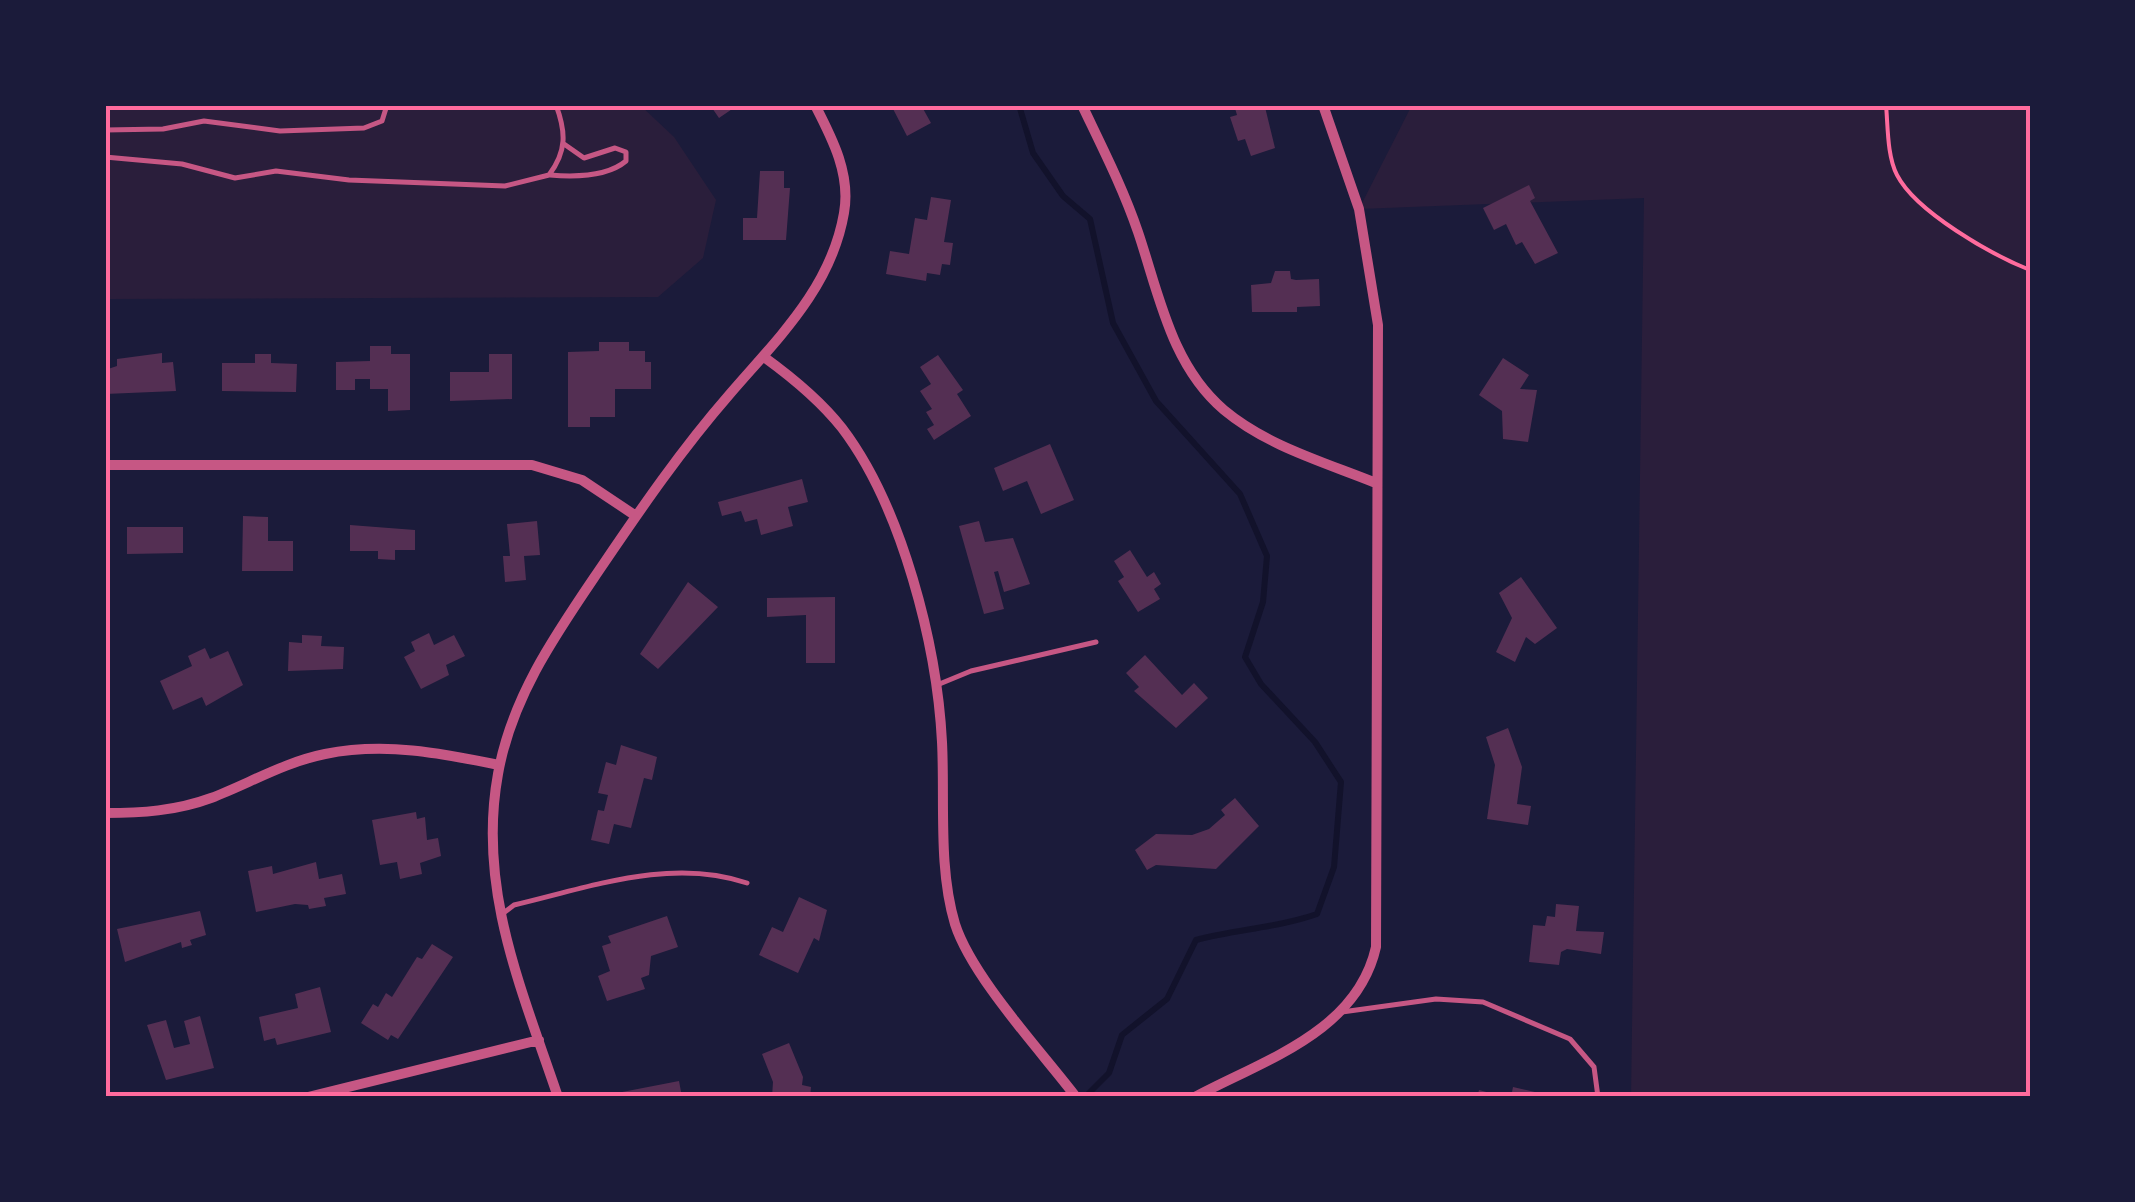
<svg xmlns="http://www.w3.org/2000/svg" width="2135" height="1202" font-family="'IBM Plex Sans',sans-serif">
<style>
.green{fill:#2a1e3b}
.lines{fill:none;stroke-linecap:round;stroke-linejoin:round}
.stream{stroke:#12122b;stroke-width:6}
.building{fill:#542f53}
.path{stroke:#ff6b9d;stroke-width:4}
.service{stroke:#c65784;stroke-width:5}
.minor{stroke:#c65784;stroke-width:10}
.neatline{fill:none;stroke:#ff6b9d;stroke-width:4}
</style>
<rect width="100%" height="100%" fill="#1b1b3a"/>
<path class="green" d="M105 105H640L674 137 716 200 703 258 658 297 105 299Z
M1412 105H2030V1097H1631L1644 198 1359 209Z"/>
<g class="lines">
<path class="stream" d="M1019 105 1033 153 1063 196 1090 219 1113 323 1156 401 1240 494 1267 556 1263 602 1245 657 1261 684 1315 742 1341 782 1334 867 1317 914C1277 928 1237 929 1196 940L1167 999 1122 1035 1109 1073 1089 1093"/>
</g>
<path class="building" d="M710 105H738L719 118Z
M891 105H921L931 123 907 136Z
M1234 105 1265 107 1275 148 1251 156 1245 139 1238 141 1230 117 1237 115Z
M760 171H784V188H790L786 240H743V218H757Z
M1529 185 1535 198 1530 201 1558 253 1535 264 1522 242 1516 245 1506 224 1494 230 1483 208Z
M931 197 951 200 944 242 953 243 950 265 942 264 940 275 927 273 926 281 886 274 890 251 909 254 915 218 927 220Z
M1275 271H1290L1291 279 1296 280 1319 279 1320 306 1297 307V312H1252L1251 285 1271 283Z
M599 342H629V351H645V362H651V389H615V417H590V427H568V352L599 351Z
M370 346H391V354H410V410L388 411V389H370V379H355V390H336V362L370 361Z
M162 353V363L173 362 176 391 105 394V370L117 366V359Z
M255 354H271V363L297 364 296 392 222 391V363H255Z
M489 354H512V399L450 401V372H489Z
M938 355 963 390 957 394 971 416 934 440 927 429 934 425 926 412 932 409 920 391 931 384 920 367Z
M1503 358 1529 375 1520 389 1537 390 1528 442 1503 439 1502 411 1479 395Z
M1050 444 1074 500 1041 514 1027 481 1003 491 994 468Z
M802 479 808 502 788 507 793 526 761 535 757 519 745 522 741 511 722 516 718 502Z
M243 516 268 517V541H293V571H242Z
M537 521 540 555 524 556 526 580 505 582 503 556H510L507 524Z
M979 521 985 542 1013 538 1030 584 1004 592 998 571 994 572 1004 609 984 614 959 526Z
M350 525 415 530V550H395V560L378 559V551H350Z
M127 527H183V553L127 554Z
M1130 550 1147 577 1154 572 1161 584 1154 589 1160 599 1138 612 1118 581 1124 577 1114 561Z
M1521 577 1557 628 1535 644 1526 637 1515 662 1496 652 1512 618 1499 593Z
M688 582 718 607 658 669 640 654Z
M835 597V663H806V615L767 617V598Z
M429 633 434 645 454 635 465 656 446 665 449 675 421 689 404 657 415 651 411 642Z
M302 635 322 636 321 646 344 647 343 669 288 671 289 642 302 643Z
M205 648 210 659 228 651 243 685 206 706 202 697 173 710 160 681 192 666 188 656Z
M1145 655 1182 695 1194 683 1208 698 1176 728 1134 691 1139 687 1126 673Z
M1508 728 1522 767 1517 804 1531 806 1528 825 1487 819 1495 765 1486 737Z
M621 745 657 757 652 780 644 778 631 828 614 824 609 844 591 840 598 810 604 811 608 795 598 793 606 762 616 765Z
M1235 798 1259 826 1216 869 1156 865 1147 870 1135 850 1156 834 1192 835 1209 829 1225 815 1221 810Z
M416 812 417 819 425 817 427 840 438 838 441 856 420 863 422 874 400 879 397 862 380 865 372 820Z
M316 862 319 879 342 874 346 894 324 898 326 906 309 909 308 905 295 904 256 912 248 871 272 866 273 874Z
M799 897 827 910 819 941 814 938 798 973 759 955 772 927 783 932Z
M1556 904 1579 906 1576 931 1604 932 1601 954 1567 949 1561 952 1559 965 1529 962 1533 925 1545 926 1547 916 1555 917Z
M200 911 206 935 190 940 192 945 182 948 181 942 125 962 117 929Z
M667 916 678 947 651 956 649 975 641 978 645 989 607 1001 598 976 610 971 602 946 611 943 608 936Z
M432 944 453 957 398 1039 391 1035 388 1040 361 1023 373 1004 378 1007 386 993 392 997 417 957 422 959Z
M320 987 331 1032 277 1045 275 1038 264 1041 259 1017 298 1008 295 994Z
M200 1016 214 1068 166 1080 147 1025 166 1020 174 1048 190 1044 184 1021Z
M789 1043 803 1077 802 1085 811 1087 810 1097H772L773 1082 762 1054Z
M679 1081 682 1097H618L617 1093Z
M1513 1087 1535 1092 1533 1097H1511Z
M1479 1090 1501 1096 1500 1097H1477Z"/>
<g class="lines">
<path class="path" d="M1886 105C1888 126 1887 156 1897 175 1916 212 1992 255 2030 270"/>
<path class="service" d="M105 130 163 129 204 121 280 131 364 128 382 121 387 105
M105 157 182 164 235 178 276 171 349 180 505 186 549 175C567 151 566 132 556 105
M550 175C574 177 607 177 626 161V152L615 148 584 158 564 144
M937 685 971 671 1096 642
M502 914 514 905C591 887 671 857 747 883
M1342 1012 1436 999 1483 1002 1570 1039 1594 1067 1598 1097"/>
<path class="minor" d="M1082 105C1102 147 1123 188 1138 232 1159 294 1171 365 1224 410 1267 446 1324 462 1376 483
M764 357C793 378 820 400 842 428 902 507 937 645 942 742 945 800 938 868 955 924 972 977 1041 1051 1076 1097
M105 465H532L582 480 636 516
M105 813C141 813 176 811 211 798 248 784 285 762 325 754 385 742 440 753 499 765
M308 1097 539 1040
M558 1097C522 990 477 889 498 774 512 695 558 631 602 566 642 507 682 449 729 395 776 340 831 289 844 213 851 174 832 138 815 105
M1195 1097C1264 1060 1357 1032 1376 947L1378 325 1359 209 1323 105"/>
</g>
<rect width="2135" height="1202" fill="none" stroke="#1b1b3a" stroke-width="215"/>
<rect x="108" y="108" width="1920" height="986" class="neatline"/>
</svg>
